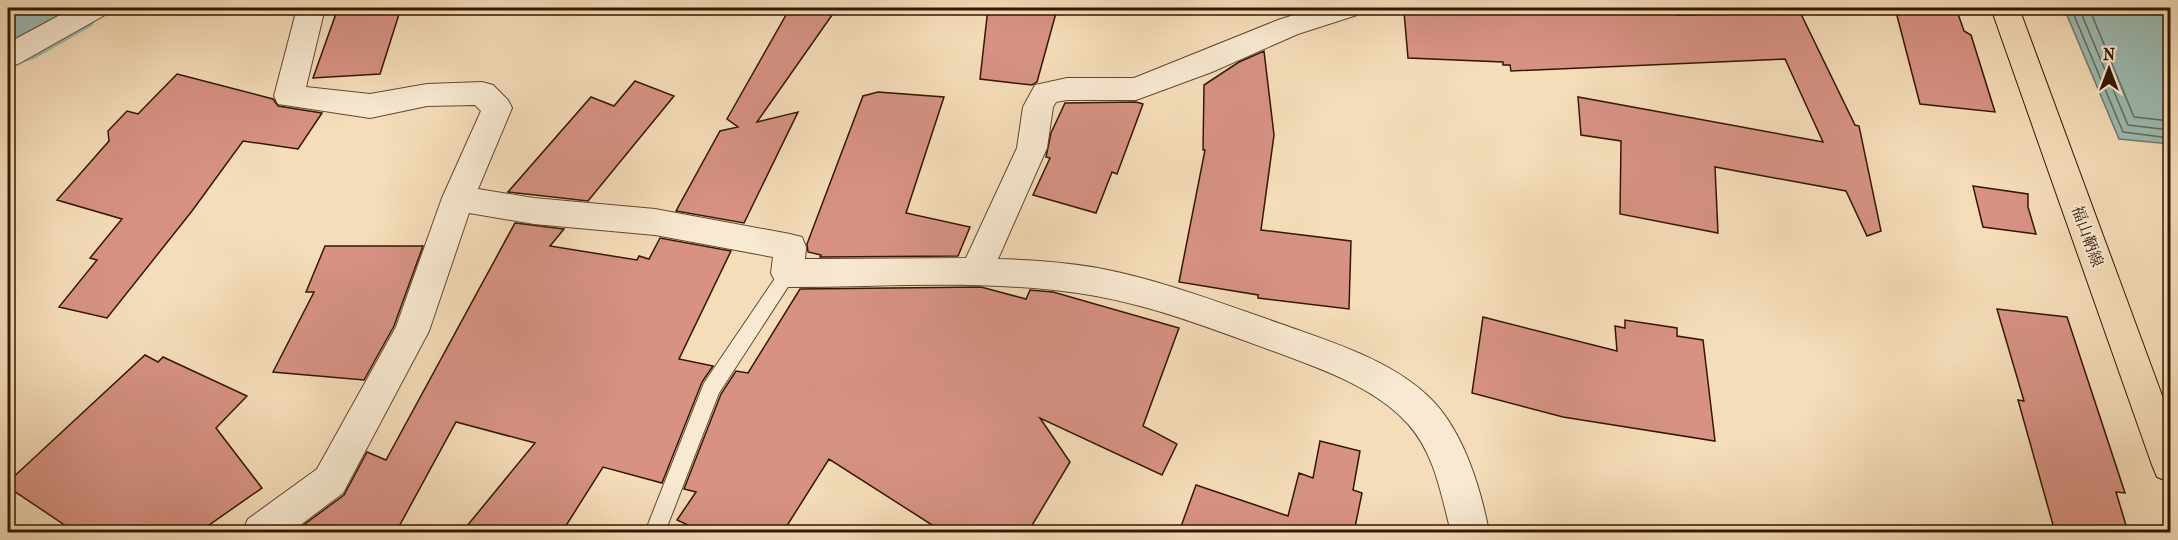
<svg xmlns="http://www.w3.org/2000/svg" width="2178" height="540" font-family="'IM FELL French Canon','Noto Serif JP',serif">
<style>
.water{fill:#9cbbb2;stroke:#72796b;stroke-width:1.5}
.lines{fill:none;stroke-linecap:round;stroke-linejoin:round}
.shore{stroke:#686959;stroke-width:1.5}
.river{fill:#9cbbb2;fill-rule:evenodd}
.building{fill:#d79284;stroke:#341700;stroke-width:1.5}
.service-casing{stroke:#64482e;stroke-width:2}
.minor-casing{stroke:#64482e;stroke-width:2}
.primary-casing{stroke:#341700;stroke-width:2}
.service{fill:#f8e9d2;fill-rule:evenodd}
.minor{fill:#f8e9d2;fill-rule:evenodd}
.primary{fill:#f5ddb9;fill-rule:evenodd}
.labels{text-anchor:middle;stroke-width:4.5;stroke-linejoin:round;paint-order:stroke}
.street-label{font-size:16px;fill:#341700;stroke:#f8e9d2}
</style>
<rect width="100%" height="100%" fill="#f5ddb9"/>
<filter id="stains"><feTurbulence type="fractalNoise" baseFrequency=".00333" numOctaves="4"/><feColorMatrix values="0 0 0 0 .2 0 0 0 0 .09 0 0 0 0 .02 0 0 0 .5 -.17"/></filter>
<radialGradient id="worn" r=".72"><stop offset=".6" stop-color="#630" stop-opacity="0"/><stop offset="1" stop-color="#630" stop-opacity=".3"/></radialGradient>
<path class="water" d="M2064 8H2170V144L2119 139Z"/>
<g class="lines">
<path class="shore" d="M2071 8 2123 132 2170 138
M2079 8 2128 125 2170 130
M2089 8 2134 117 2170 121"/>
<path class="river" d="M8 8H102L92 26 34 59 8 67Z"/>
</g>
<path class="building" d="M338 8H401L380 74 313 78Z
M790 8H837L757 122 798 112 744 223 676 211 720 131 738 127 727 119Z
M988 8H1047L1046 13H1056L1037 82 1032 85 980 79Z
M1415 8 1484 10V8H1549V10L1672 9 1675 15 1764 14 1761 8H1798L1855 125 1859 126 1881 231 1867 236 1846 191 1715 167 1718 233 1620 214 1621 141 1581 135 1578 97 1823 142 1785 59 1511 71 1510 65H1503V62L1408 58 1404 12H1415Z
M1895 8H1956L1964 31 1971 35 1995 112 1920 104Z
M1264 51 1274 135 1261 230 1351 241 1349 309 1258 298V295L1179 282 1205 150H1203L1204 85 1239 62Z
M177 74 273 99 278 106 322 113 298 149 243 141 192 211 107 318 59 307 97 260 90 258 122 219 57 200 109 141 108 131 127 111 138 114Z
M635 81 674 96 588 201 508 192 591 97 614 106Z
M878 92 944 97 906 213 970 227 958 256 820 257 821 255 808 252 807 244 863 96Z
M1136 102 1143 104 1117 174 1112 172 1096 213 1033 195 1050 158 1046 157 1051 133 1065 103Z
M1973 186 2028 194V207L2036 234 1983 227Z
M515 223 564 229 550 246 637 260 639 256 649 259 660 238 731 251 679 359 713 366 702 382 662 483 603 467 562 532H462L535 443 456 422 396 532H294L344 495 367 452 386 460Z
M325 246H423L394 326 364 380 273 372 314 292H306Z
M981 287 1026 299 1030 290 1053 292 1179 328 1143 426 1177 444 1162 475 1040 418 1070 462 1028 532H943L829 459 783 532H703L677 520 696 492 684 489 721 394 736 371 748 373 800 289Z
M1997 309 2067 317 2125 493 2116 492 2128 532H2055L2018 400 2024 401Z
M1483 317 1617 351 1615 326 1625 328V320L1677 328V336L1703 340 1715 441 1563 417 1472 393Z
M145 355 158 362 163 357 247 396 216 428 262 488 199 532H75L8 487V482Z
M1320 441 1360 451 1353 490 1362 493 1354 532H1179L1196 485 1288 516 1299 473 1313 478Z"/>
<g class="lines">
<defs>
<path id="service" d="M788 265 794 268 797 273 719 393 665 532H645L704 383 782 268Z"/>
<path id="minor" d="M73 8H109L105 15 18 64 8 67V43Z
M297 8H325L306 87 370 94 427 84 482 82 493 85 508 100 512 108 478 189 534 198 655 209 790 234 802 237 806 247 805 259H823L966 258 1017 148 1023 107 1035 85 1067 78H1134L1278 20 1316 8H1361L1357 15 1298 34 1212 72 1136 100H1067L1056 102 1053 107 1047 148 998 259C1031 260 1065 262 1098 268 1162 280 1223 304 1284 325 1334 343 1394 361 1432 400 1464 433 1481 489 1489 532H1451C1441 495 1435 454 1408 424 1375 387 1319 368 1273 351 1215 330 1157 307 1096 296 995 278 890 287 788 287L776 283 771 273 773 257 655 235 534 224 469 213 429 331 343 493 291 532H242L248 519 317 469 396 327 442 198 481 111 475 105 427 106 370 118 278 104 274 96Z"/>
<path id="primary" d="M1991 8H2019L2170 417V482L2157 477 2152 465Z"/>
</defs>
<use href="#service" class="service-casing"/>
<use href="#minor" class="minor-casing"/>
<use href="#primary" class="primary-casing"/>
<use href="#service" class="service"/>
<use href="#minor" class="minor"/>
<use href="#primary" class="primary"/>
</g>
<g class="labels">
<g class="street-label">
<text transform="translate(2088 236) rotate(70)" y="6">福山鞆線</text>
</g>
</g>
<rect width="2178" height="540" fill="none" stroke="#f5ddb9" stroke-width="30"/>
<rect x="9" y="9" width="2160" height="522" fill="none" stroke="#341700" stroke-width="3"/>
<rect x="15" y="15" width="2148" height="510" fill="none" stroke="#341700" stroke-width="1.5"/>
<g transform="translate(2109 69)" stroke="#f8e9d2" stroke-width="4.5" paint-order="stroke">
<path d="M0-4.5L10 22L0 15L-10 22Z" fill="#341700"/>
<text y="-9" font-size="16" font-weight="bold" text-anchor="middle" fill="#341700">N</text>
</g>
<rect width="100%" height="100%" filter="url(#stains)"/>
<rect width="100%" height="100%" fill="url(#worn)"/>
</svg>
